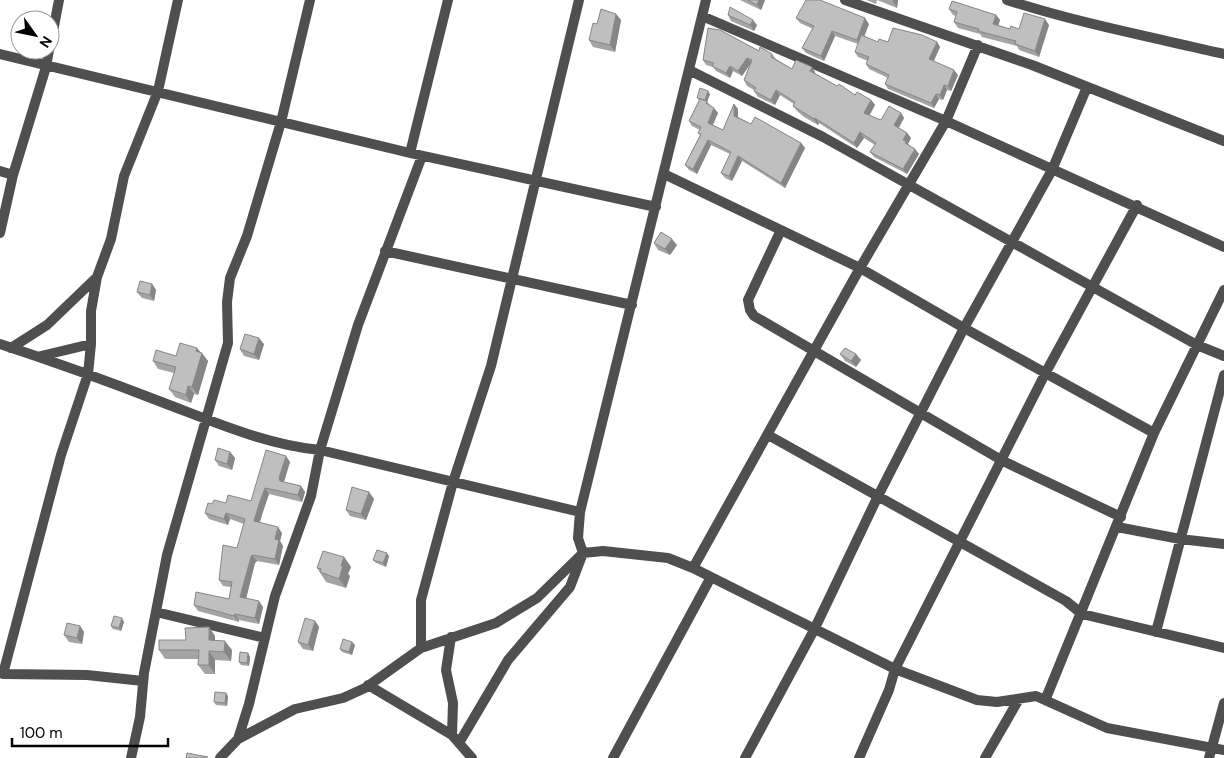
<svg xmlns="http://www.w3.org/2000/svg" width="1224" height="758" font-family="'DM Sans',sans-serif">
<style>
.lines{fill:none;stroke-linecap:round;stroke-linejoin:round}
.minor{stroke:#4f4f4f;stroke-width:10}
.tertiary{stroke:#4f4f4f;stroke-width:10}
.wall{fill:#a4a4a4}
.shaded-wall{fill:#868686}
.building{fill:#bfbfbf;stroke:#868686}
</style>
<rect width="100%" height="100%" fill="#fff"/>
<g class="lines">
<path class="minor" d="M845 0 1032 65 1224 141
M702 16 946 121 1224 247
M50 47 59 0
M0 54 410 153 656 207
M689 70 823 137 1197 345 1224 356
M410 153 448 0
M0 171 13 175
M664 174 860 268 964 328 1154 433
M781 230 748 300 750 310 754 316 1003 461 1121 517
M0 233 13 175 46 67 49 50
M385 251 632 305
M0 344C55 362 110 382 164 403 214 422 267 445 320 450L580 512
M11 348 47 325 97 277
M41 356 91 344
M768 435 1066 601 1082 614 1224 648
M1117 527 1180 539 1224 544
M693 568 860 268 946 121 978 45
M156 612 265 638
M1156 632 1224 375
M451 637 446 670 453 703 452 735
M421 648V600L453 482 491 366 579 0
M143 681 87 675 3 674 61 455 88 374 91 344V311L97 277 111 239 124 176 158 91 178 0
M368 685 452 735 472 758
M1046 698 1154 433 1224 290
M238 739 249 704 275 596 311 496 320 450 358 325 422 156
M459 743 508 660 570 587 583 553 578 538 580 512 706 0
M131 758 140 717 144 673 167 555 228 343 227 302 230 278 247 236 281 122 310 0
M220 758 238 739 295 709 343 698 365 688 421 648 496 623 537 598 583 553 603 551 668 558 693 568 895 669 977 700 997 702 1036 696 1107 728 1224 750
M613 758 711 577
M745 758 814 630 878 496 964 328 1052 170 1087 87
M859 758 889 690 895 669 1046 372 1137 205
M985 758 1019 699
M1209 758 1224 703"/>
<path class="tertiary" d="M1007 0C1078 23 1151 37 1224 54"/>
</g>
<path class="wall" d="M740 0H765L761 10Z
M866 0H898L897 8 877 0 876 4Z
M949 9 996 15 1000 20 998 25 1010 29H1019L1049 25 1039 57 1019 50 1017 46 982 37 980 34 958 28 954 22 956 16 953 15Z
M616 14 621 20 615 52 593 47 589 40 597 24Z
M728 15 757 25 754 31 731 21Z
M796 18 869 24 864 36 878 42H937L940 47 934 61 958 75 951 91 947 90 943 100 939 99 934 108 888 89 885 84 888 78 869 69 866 64 868 61 858 57 855 52 858 44 835 36 824 61 806 53 802 48 813 29 800 23Z
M759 51 772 54 776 59 792 69 812 67 815 72V73L837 86 855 95 871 100 875 105 869 115 881 120 901 113 904 118 899 128 907 133 911 138 908 144 919 154 907 174 874 157 870 152 875 145 864 138 857 148 819 123 818 125 804 117 797 111 793 106 794 104 780 95 775 105 758 97 754 91V90L747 86 744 80 751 63 742 76 733 71 730 78 716 71 713 67 706 65 703 60Z
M710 94 707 102 718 113 713 125 723 130 734 104 738 109V117L751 124 801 143 805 148 785 188 742 161 732 181 725 178 721 173 730 154 711 145 697 174 689 170 685 165 700 135 698 133 700 130 692 126 689 121 699 100 697 98Z
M654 243 677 245 670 255 658 250Z
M152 284 156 290 154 301 142 298 137 292Z
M264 344 259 360 244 356 240 349Z
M200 352 208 361 198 395 194 394 191 403 175 397 169 389 174 373 158 369 153 361 176 356Z
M840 354H856L861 360 856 367 845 361Z
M230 452 235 458 232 470 219 466 215 460Z
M290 462 284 482 301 486 305 492 302 502 269 494 263 510 260 522 282 533 280 541 283 546 279 565 257 561 255 563 246 598 263 607 259 624 239 620V622L198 611 194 605 229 599 231 587 223 586 219 580 237 548 244 524 230 519 228 525 209 519 205 513 212 504 251 501Z
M369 492 374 499 366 520 350 516 346 510Z
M389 556 386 567 376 563 373 560Z
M344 557 351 567 348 574 350 576 346 588 326 582 317 568Z
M315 621 319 627 313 651 303 649 298 642Z
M124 622 121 631 113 629 111 626Z
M80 626 84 632 82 644 69 642 64 635Z
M209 627 215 636V640L232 650 231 661 215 660V674H205L198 665 199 659H165L159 650 186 640Z
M352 642 355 645 352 655 342 652 340 649Z
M248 653 250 657 249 666 241 665 239 662Z
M228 696 227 706 216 705 214 702Z"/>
<path class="shaded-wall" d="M759 0H765L761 10 757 5Z
M893 0H898L897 8 893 1Z
M616 14 621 20 615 52 610 45Z
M996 15 1000 20 997 30 993 24Z
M865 18 869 24 861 45 857 40Z
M1045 19 1049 25 1039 57 1035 51Z
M753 20 757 25 754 31 750 25Z
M832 31 835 36 824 61 821 56Z
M937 42 940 47 932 64 929 59Z
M747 58 751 63 742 76 738 71Z
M730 66 733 71 730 78 726 73Z
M812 67 815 72 814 76 810 71Z
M954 70 958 75 951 91 948 86Z
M944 85 947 90 943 100 940 95Z
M776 90 780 95 775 105 771 100Z
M708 91 710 94 707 102 710 106V108L705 100Z
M936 94 939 99 934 108 931 103Z
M871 100 875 105 868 118 864 113Z
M734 104 738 109V120L734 116Z
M714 108 718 113 711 128 708 123Z
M901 113 904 118 897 130 894 125Z
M815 118 819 123 818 125 814 119Z
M860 132 864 138 857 148 854 143Z
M907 133 911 138 908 144 909 146 905 143 903 140Z
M708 140 711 145 697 174 693 169Z
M801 143 805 148 785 188 781 183Z
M915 149 919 154 907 174 903 169Z
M738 156 742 161 732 181 729 176Z
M672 239 677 245 670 255 665 249Z
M152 284 156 290 154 301 150 295Z
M259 338 264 344 259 360 254 354Z
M197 348 202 354V353L208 361 198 395 192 387 196 351Z
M856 354 861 360 856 367 851 361Z
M188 386 194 394 191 403 186 395Z
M230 452 235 458 232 470 227 464Z
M286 456 290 462 283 484 280 481 279 478Z
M301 486 305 492 302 502 298 495Z
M265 488 269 494 258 527 254 521Z
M369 492 374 499 366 520 361 514Z
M226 513 230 519 228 525 224 519Z
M278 527 282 533 280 541 283 546 279 565 275 559V539Z
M387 553 389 556 386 567 383 563Z
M252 555 257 561 255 563 245 603 240 597 251 557Z
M344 557 351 567 348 574 350 576 346 588 339 579 341 566Z
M259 601 263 607 259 624 255 618Z
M235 614 239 620V622L234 616Z
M122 618 124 622 121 631 119 628Z
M315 621 319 627 313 651 308 645Z
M80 626 84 632 82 644 77 638Z
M209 627 215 636V648L209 640Z
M225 641 232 650 231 661 224 652Z
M352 642 355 645 352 655 349 652Z
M209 651 215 660V674L209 665Z
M248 653 250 657 249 666 247 663Z
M226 693 228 696 227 706 225 703Z"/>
<path class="building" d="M748 0H759L757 5Z
M806 0H820L865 18 857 40 832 31 821 56 802 48 814 26 796 18Z
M952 1 996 15 993 24 1010 29 1011 26 1019 29 1024 13 1045 19 1035 51 1015 44 1016 41 978 31 979 29 954 22 957 12 949 9Z
M730 7 753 20 750 25 728 15Z
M601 9 616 14 610 45 589 40 593 23 597 24Z
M708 28 720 30 759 51 760 47 772 54 771 57 792 69 796 60 812 67 810 71 837 86 839 84 855 95 857 92 871 100 864 113 881 120 889 106 901 113 894 125 907 133 903 140 906 141 905 143 915 149 903 169 870 152 876 143 860 132 854 143 815 118 814 119 801 111 793 106 795 102 776 90 771 100 754 91 756 88 744 80 752 60 747 58 738 71 730 66 726 73 712 66 714 63 703 60Z
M893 28 922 35 937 42 929 59 954 70 948 86 944 85 940 95 936 94 931 103 885 84 889 75 866 64 869 57 855 52 861 35 878 42 879 39 888 42Z
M700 88 708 91 705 100 697 98Z
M700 99 707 101 706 103 714 108 708 123 723 130 734 104V116L751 124 755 117 801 143 781 183 738 156 729 176 721 173 731 152 708 140 693 169 685 165 701 134 698 133 701 127 689 121Z
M661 232 672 239 665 249 654 243Z
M140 281 152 284 150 295 137 292Z
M245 334 259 338 254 354 240 349Z
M180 343 197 348 196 351 202 353 192 387 188 386 186 395 169 389 176 367 153 361 156 350 176 356Z
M845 348 856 354 851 361 840 354Z
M218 448 230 452 227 464 215 460Z
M266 450 286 456 279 478 280 481 301 486 298 495 265 488 259 504 254 521 278 527 275 539 279 540 275 559 252 555 251 557 240 597 259 601 255 618 235 614 234 616 194 605 196 592 229 599 232 582 219 580 223 545 237 548 245 519 226 513 224 519 205 513 208 503 212 504 214 500 226 503 228 495 251 501Z
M352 487 369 492 361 514 346 510Z
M377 550 387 553 383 563 373 560Z
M323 551 344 557 341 566H343L339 579 320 572 321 569 317 568Z
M114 616 122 618 119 628 111 626Z
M305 618 315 621 308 645 298 642Z
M67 623 80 626 77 638 64 635Z
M209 627V640L225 641 224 652 209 651V665H198L199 650H159V640H186L185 628Z
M343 639 352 642 349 652 340 649Z
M240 652 248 653 247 663 239 662Z
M215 692 226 693 225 703 214 702Z
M187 753 208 757 207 758H186Z"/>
<g transform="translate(35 35) rotate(123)"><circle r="24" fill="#ffffff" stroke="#999999"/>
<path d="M0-4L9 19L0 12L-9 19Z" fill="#000000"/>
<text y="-8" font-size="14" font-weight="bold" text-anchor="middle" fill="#000000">N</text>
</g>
<path d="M12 738v8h156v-8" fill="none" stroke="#000000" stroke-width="2.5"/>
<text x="20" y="738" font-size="15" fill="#000000" stroke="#ffffff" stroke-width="4" paint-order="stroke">100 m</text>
</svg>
